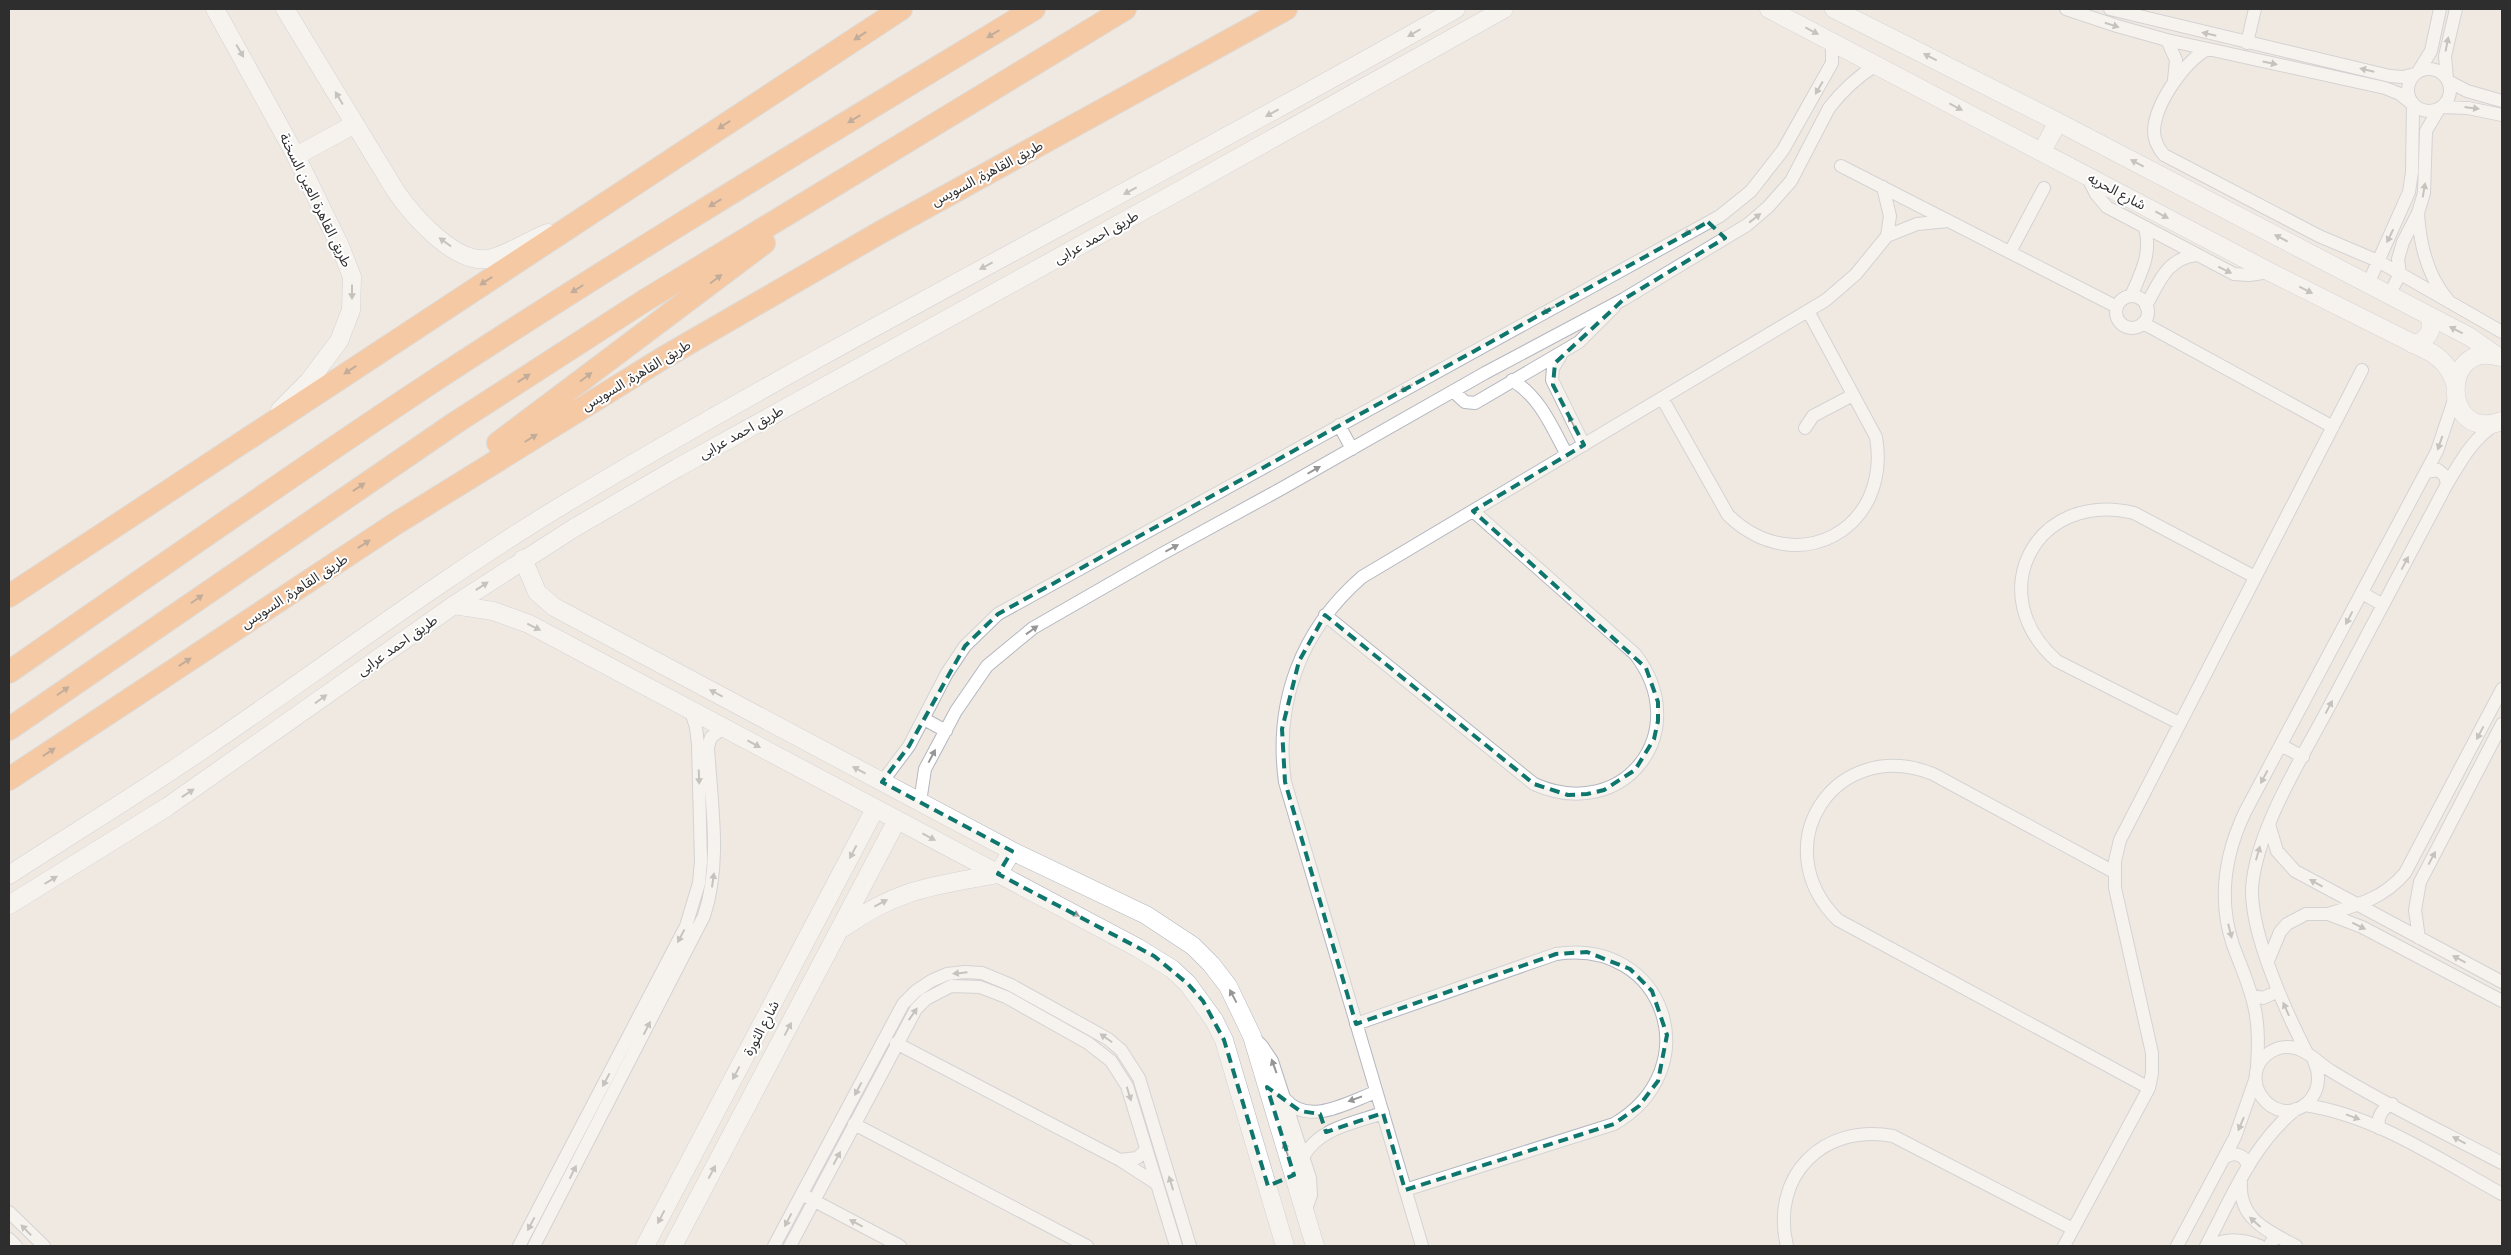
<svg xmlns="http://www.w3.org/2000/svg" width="2511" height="1255" font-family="'DM Sans','Noto Sans Arabic',sans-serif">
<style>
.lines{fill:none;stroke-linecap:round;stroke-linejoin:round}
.street-casing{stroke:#b4b7c1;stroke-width:14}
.secondary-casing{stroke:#b4b7c1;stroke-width:19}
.highway-casing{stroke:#c9c9c9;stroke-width:24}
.street{stroke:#fff;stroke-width:12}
.secondary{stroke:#fff;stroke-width:18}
.highway{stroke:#ffa35c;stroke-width:22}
.oneway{fill:#969696}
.oneway2{fill:#8c6343}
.marked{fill:none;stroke:#0f766e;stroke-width:4;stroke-dasharray:10 6;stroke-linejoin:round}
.labels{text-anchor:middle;stroke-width:4;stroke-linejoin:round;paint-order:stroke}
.street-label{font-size:14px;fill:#2e2e2e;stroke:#fff}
</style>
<rect width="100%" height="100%" fill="#efe9e1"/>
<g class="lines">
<defs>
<path id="street" d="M2066 9 2117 26 2167 40 2385 88 2400 94 2411 103
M2110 9 2390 76 2403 77 2415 74
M2167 40 2176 60 2174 80
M2247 43 2255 9
M2208 49C2185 61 2155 103 2154 131 2154 140 2158 148 2164 155L2319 236 2378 261 2502 332
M2408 90a21 21 0 1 1 42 0a21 21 0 1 1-42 0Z
M2418 72 2431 51 2440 9
M2447 79 2445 56 2456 9
M2448 81 2467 91 2502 101
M2441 107 2468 108 2502 115
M1841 166 2117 307
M2087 176 2096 194 2107 207 2234 274 2249 275 2270 272
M1883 187 1890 216 1887 236
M2418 214C2420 245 2428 277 2448 300
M2010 252 2044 188
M2368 284 2409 192 2412 172 2413 104
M2389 295 2400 274 2398 259 2403 242 2418 213 2424 193 2426 131 2439 109
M2131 296C2141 273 2152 253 2145 228
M2116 312a16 16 0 1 1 32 0a16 16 0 1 1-32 0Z
M2146 306C2159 282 2167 258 2197 255
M2143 323 2333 427
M1561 355 1553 368 1552 380 1584 445
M1512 380C1540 397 1552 427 1567 455
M1453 391 1465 402 1475 403 1579 342 1614 307
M1662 398 1728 515C1796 581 1892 530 1876 437L1808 311
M1339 425 1352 449
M1805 428 1813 416 1853 395
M2426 472 2438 470 2445 476 2447 484
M2362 593 2383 605
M1325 615 1534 784C1624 824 1695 731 1635 654L1473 511
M924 719 946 731
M2179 723 2057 661C1981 595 2035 489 2134 513L2255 577
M2281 745 2303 757
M882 782 909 746 947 673 965 646 998 614 1720 216 1751 191 1783 150 1832 63V42
M920 802 925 769 956 711 987 666 1033 628 1160 555 1279 490 1485 373 1624 299 1747 225 1768 207 1791 181 1829 108C1842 91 1857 77 1876 65
M2269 824 2277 851 2295 871 2502 982
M2114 872 1933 774C1835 735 1763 846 1838 920L2149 1088
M2328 914C2358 905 2384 898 2405 873L2502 689
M2419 938 2415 910 2420 882 2502 724
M2268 961 2280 932 2287 924 2306 914H2328L2362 927 2502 1001
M2251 995 2263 998 2274 993 2277 988
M1356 1024 1556 954C1665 937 1709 1069 1614 1124L1405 1190
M1253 1037 1262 1046 1272 1061 1310 1178 1311 1195 1305 1212
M896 1043 1120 1160 1157 1184
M2307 1053C2286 1012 2251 935 2252 889 2255 832 2303 756 2330 705 2369 632 2408 558 2447 484 2461 461 2473 438 2496 424
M2314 1061C2332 1099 2286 1130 2262 1097 2256 1089 2254 1078 2257 1068 2262 1055 2276 1046 2289 1047 2306 1048 2318 1063 2331 1071 2386 1105 2445 1133 2502 1163
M2257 1068C2258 1048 2259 1029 2255 1010 2251 988 2241 967 2233 945 2218 900 2225 854 2245 812L2437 451 2455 397
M1285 1099C1309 1127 1348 1102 1376 1092
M2305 1105C2377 1116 2440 1160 2502 1194
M854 1124 1087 1246
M2379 1128C2377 1116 2382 1109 2392 1104
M1303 1157C1319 1128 1353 1123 1383 1113
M2224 1158C2234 1151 2245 1154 2248 1167
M1120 1160 1137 1158 1146 1150
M2241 1182C2238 1219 2268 1231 2296 1246
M807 1197 900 1246
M9 1212 44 1246
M9 1239 16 1246
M519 1246 686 926 699 883 701 861 698 745 696 727 691 712
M534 1246 704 916C722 862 711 803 708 747L711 737 724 728
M774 1246 903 1004 916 991 931 981 947 974 965 972 982 973 1011 985 1108 1039 1121 1050 1139 1078 1190 1246
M790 1246 916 1009 926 999 951 986 980 987 1006 997 1088 1043 1111 1061 1127 1086 1176 1246
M1422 1246 1285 782C1274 702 1301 630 1362 577L1826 300 1856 274 1887 236 1917 224 1949 221
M1787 1246C1770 1176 1823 1123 1893 1136L2073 1229
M2064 1246 2149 1088 2152 1073V1053L2115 888V861L2120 840 2362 370
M2177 1246 2235 1137 2255 1080
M2206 1246C2232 1197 2252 1145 2296 1109
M2211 1246C2227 1237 2243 1239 2260 1246
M2269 1246 2272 1241 2278 1237"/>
<path id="secondary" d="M215 9 296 156 340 246 352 277 351 310 339 341 309 381 280 410
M285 9 395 190C412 215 454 264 488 259 508 255 529 240 548 233
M1769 9 2270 272 2432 353C2444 361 2450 369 2455 383
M1834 9 2058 122 2470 337 2497 356
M2042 151 2058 122
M296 156 355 124
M2413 344C2428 341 2434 330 2429 316
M2500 357C2440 338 2441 444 2502 421
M523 559 537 592 554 607 1012 851 1146 915 1193 946 1211 964 1228 986 1252 1036 1315 1246
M454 605 493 611 529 624 1138 948 1172 969 1188 984 1214 1020 1224 1040 1285 1246
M9 875C75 832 143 791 208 746 327 665 442 578 566 503 857 329 1162 177 1456 9
M9 905 167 807 454 605 574 528 677 468 1177 192 1504 9
M843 928C899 888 933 886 998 874L1012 851
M645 1246 875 809
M673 1246 897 820"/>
<path id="highway" d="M498 443 764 243
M9 596 901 9
M9 672C143 579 277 485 414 394 617 260 826 135 1034 9
M9 729 455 423 644 301 1125 9
M9 779 395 524 663 358 881 232 1286 9"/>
</defs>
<use href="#street" class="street-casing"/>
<use href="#secondary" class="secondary-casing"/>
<use href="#highway" class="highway-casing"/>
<use href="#street" class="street"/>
<use href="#secondary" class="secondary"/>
<use href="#highway" class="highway"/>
</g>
<defs><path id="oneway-solid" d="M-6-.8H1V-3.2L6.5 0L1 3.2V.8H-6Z" transform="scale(1.25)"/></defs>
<g class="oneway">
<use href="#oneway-solid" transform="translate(2112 25) rotate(17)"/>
<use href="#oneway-solid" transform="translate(1812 31) rotate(28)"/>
<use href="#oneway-solid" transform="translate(1414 33) rotate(150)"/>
<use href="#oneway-solid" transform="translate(2209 34) rotate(-167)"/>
<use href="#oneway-solid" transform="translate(2447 44) rotate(-79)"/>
<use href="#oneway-solid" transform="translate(240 51) rotate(60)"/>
<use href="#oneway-solid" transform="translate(1930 57) rotate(-153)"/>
<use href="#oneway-solid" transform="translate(2270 63) rotate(12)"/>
<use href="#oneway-solid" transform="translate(2367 70) rotate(-167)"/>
<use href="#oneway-solid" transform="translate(1819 88) rotate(120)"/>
<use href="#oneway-solid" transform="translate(339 98) rotate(-121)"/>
<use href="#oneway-solid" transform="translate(1956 107) rotate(28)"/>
<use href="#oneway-solid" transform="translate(2472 108) rotate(7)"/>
<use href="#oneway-solid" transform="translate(1272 113) rotate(151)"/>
<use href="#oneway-solid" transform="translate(2137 163) rotate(-152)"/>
<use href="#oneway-solid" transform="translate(2424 190) rotate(-80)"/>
<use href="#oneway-solid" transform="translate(1130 191) rotate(152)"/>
<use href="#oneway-solid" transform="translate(2162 215) rotate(28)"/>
<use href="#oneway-solid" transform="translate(1755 218) rotate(-38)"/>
<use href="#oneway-solid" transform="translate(1690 231) rotate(152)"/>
<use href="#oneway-solid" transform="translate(2390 236) rotate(116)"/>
<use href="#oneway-solid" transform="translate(2281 238) rotate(-152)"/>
<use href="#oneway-solid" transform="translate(445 242) rotate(-144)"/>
<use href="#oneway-solid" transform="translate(986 266) rotate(152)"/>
<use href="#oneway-solid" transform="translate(2225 270) rotate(26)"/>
<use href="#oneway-solid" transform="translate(2306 290) rotate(27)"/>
<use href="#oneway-solid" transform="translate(352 292) rotate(90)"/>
<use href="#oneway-solid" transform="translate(1548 310) rotate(151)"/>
<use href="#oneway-solid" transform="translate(2456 330) rotate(-153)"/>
<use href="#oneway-solid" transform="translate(1406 388) rotate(151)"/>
<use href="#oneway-solid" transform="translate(1572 422) rotate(-118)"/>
<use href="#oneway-solid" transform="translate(2440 443) rotate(109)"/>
<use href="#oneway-solid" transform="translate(1314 470) rotate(-30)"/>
<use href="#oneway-solid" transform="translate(1172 548) rotate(-28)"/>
<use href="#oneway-solid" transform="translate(2405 563) rotate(-62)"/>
<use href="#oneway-solid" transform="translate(482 586) rotate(-33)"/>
<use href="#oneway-solid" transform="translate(2349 618) rotate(118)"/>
<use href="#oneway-solid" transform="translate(534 627) rotate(26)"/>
<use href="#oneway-solid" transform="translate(1032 630) rotate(-36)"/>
<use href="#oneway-solid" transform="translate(716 693) rotate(-152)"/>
<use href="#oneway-solid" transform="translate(321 699) rotate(-36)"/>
<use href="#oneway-solid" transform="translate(2329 707) rotate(-62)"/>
<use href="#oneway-solid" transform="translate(2480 733) rotate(118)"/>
<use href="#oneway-solid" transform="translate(754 744) rotate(29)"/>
<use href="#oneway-solid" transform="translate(932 756) rotate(-62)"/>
<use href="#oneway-solid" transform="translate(859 770) rotate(-152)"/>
<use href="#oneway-solid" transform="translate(699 777) rotate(88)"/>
<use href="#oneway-solid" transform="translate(2264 777) rotate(118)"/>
<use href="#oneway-solid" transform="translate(188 793) rotate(-34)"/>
<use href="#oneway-solid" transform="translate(929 837) rotate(28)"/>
<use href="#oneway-solid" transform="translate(853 852) rotate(118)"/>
<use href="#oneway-solid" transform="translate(2258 853) rotate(-74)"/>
<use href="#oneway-solid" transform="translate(2432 858) rotate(-62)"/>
<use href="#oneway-solid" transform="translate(51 880) rotate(-31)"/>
<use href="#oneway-solid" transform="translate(713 880) rotate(-82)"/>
<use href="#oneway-solid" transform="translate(2316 883) rotate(-151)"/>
<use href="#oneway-solid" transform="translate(881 903) rotate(-28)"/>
<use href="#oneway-solid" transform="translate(1073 913) rotate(28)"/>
<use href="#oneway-solid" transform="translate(2359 926) rotate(26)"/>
<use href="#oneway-solid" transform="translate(2230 931) rotate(76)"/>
<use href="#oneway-solid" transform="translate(681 936) rotate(118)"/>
<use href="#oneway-solid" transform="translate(2459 959) rotate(-152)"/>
<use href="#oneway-solid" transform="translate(960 973) rotate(174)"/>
<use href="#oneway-solid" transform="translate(1233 996) rotate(-118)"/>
<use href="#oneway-solid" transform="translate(2286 1009) rotate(-114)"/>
<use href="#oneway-solid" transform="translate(913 1014) rotate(-55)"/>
<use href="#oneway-solid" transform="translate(647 1028) rotate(-63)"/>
<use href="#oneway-solid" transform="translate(788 1029) rotate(-62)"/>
<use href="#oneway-solid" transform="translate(1106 1038) rotate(-145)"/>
<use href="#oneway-solid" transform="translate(1274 1066) rotate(-110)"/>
<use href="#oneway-solid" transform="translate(736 1073) rotate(118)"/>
<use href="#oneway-solid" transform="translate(606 1080) rotate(118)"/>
<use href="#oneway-solid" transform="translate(858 1089) rotate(118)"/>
<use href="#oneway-solid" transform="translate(1129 1094) rotate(73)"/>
<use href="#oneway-solid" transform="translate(1355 1099) rotate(160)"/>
<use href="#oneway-solid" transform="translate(2353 1117) rotate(20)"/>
<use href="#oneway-solid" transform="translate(2241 1124) rotate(113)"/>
<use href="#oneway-solid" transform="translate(2459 1140) rotate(-152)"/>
<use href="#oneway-solid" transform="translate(1286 1149) rotate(-107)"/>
<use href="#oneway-solid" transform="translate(837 1158) rotate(-62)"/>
<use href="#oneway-solid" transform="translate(573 1172) rotate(-63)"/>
<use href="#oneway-solid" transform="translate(712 1172) rotate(-62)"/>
<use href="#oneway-solid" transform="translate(1171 1183) rotate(-107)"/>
<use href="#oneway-solid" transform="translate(661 1217) rotate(118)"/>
<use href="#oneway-solid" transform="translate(788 1220) rotate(118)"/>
<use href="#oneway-solid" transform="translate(2255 1222) rotate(-138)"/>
<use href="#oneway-solid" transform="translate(856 1223) rotate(-152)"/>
<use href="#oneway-solid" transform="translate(531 1224) rotate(118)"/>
<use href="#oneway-solid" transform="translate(26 1230) rotate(-134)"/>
</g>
<g class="oneway2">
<use href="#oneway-solid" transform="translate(993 34) rotate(149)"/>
<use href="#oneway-solid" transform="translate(860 36) rotate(147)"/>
<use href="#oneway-solid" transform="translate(854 119) rotate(149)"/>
<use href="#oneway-solid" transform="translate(724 125) rotate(147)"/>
<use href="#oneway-solid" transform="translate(715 203) rotate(149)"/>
<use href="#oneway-solid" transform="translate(716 279) rotate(-37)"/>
<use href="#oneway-solid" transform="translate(486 281) rotate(147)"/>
<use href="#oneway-solid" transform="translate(577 289) rotate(148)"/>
<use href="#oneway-solid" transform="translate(350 370) rotate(147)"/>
<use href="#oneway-solid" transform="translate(586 377) rotate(-37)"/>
<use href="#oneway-solid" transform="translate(524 378) rotate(-33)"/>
<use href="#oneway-solid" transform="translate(531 438) rotate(-32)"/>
<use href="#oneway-solid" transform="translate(359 487) rotate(-34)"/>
<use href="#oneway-solid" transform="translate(364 544) rotate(-33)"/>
<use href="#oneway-solid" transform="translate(197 599) rotate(-35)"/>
<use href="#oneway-solid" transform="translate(185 662) rotate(-33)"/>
<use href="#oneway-solid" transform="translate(63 691) rotate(-35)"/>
<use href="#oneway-solid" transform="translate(49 752) rotate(-33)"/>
</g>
<path d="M0 0H2511V1255H0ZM1708 222 1725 238 1624 299 1555 363 1553 385 1584 445 1473 511 1646 668 1658 702V721L1654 739 1635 770 1604 790 1587 794 1568 795 1534 784 1325 615 1299 661 1282 729 1285 782 1356 1024 1556 954 1587 952 1630 969 1652 991 1667 1035 1658 1081 1639 1106 1614 1124 1405 1190 1383 1113 1326 1132 1320 1114 1300 1111 1267 1087 1294 1175 1268 1186 1224 1040 1203 1001 1188 984 1154 956 998 874 1012 851 882 782 909 746 965 646 998 614Z" fill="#efe9e1" fill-opacity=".55" fill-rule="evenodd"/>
<path class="marked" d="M1708 222 1725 238 1624 299 1555 363 1553 385 1584 445 1473 511 1646 668 1658 702V721L1654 739 1635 770 1604 790 1587 794 1568 795 1534 784 1325 615 1299 661 1282 729 1285 782 1356 1024 1556 954 1587 952 1630 969 1652 991 1667 1035 1658 1081 1639 1106 1614 1124 1405 1190 1383 1113 1326 1132 1320 1114 1300 1111 1267 1087 1294 1175 1268 1186 1224 1040 1203 1001 1188 984 1154 956 998 874 1012 851 882 782 909 746 965 646 998 614Z"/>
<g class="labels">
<g class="street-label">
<text transform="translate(987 173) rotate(-28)" y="5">طريق القاهرة, السويس</text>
<text transform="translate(2117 191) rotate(28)" y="5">شارع الحريه</text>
<text transform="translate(316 200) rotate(64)" y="5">طريق القاهرة العين السخنة</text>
<text transform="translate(1096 237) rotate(-29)" y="5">طريق احمد عرابى</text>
<text transform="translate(636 375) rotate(-31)" y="5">طريق القاهرة, السويس</text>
<text transform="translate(741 432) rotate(-29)" y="5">طريق احمد عرابى</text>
<text transform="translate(294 591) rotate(-33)" y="5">طريق القاهرة, السويس</text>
<text transform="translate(397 645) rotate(-35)" y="5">طريق احمد عرابى</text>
<text transform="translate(761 1028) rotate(-62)" y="5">شارع الثورة</text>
</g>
</g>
<rect width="2511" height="1255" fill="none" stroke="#2e2e2e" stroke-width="20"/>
</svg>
